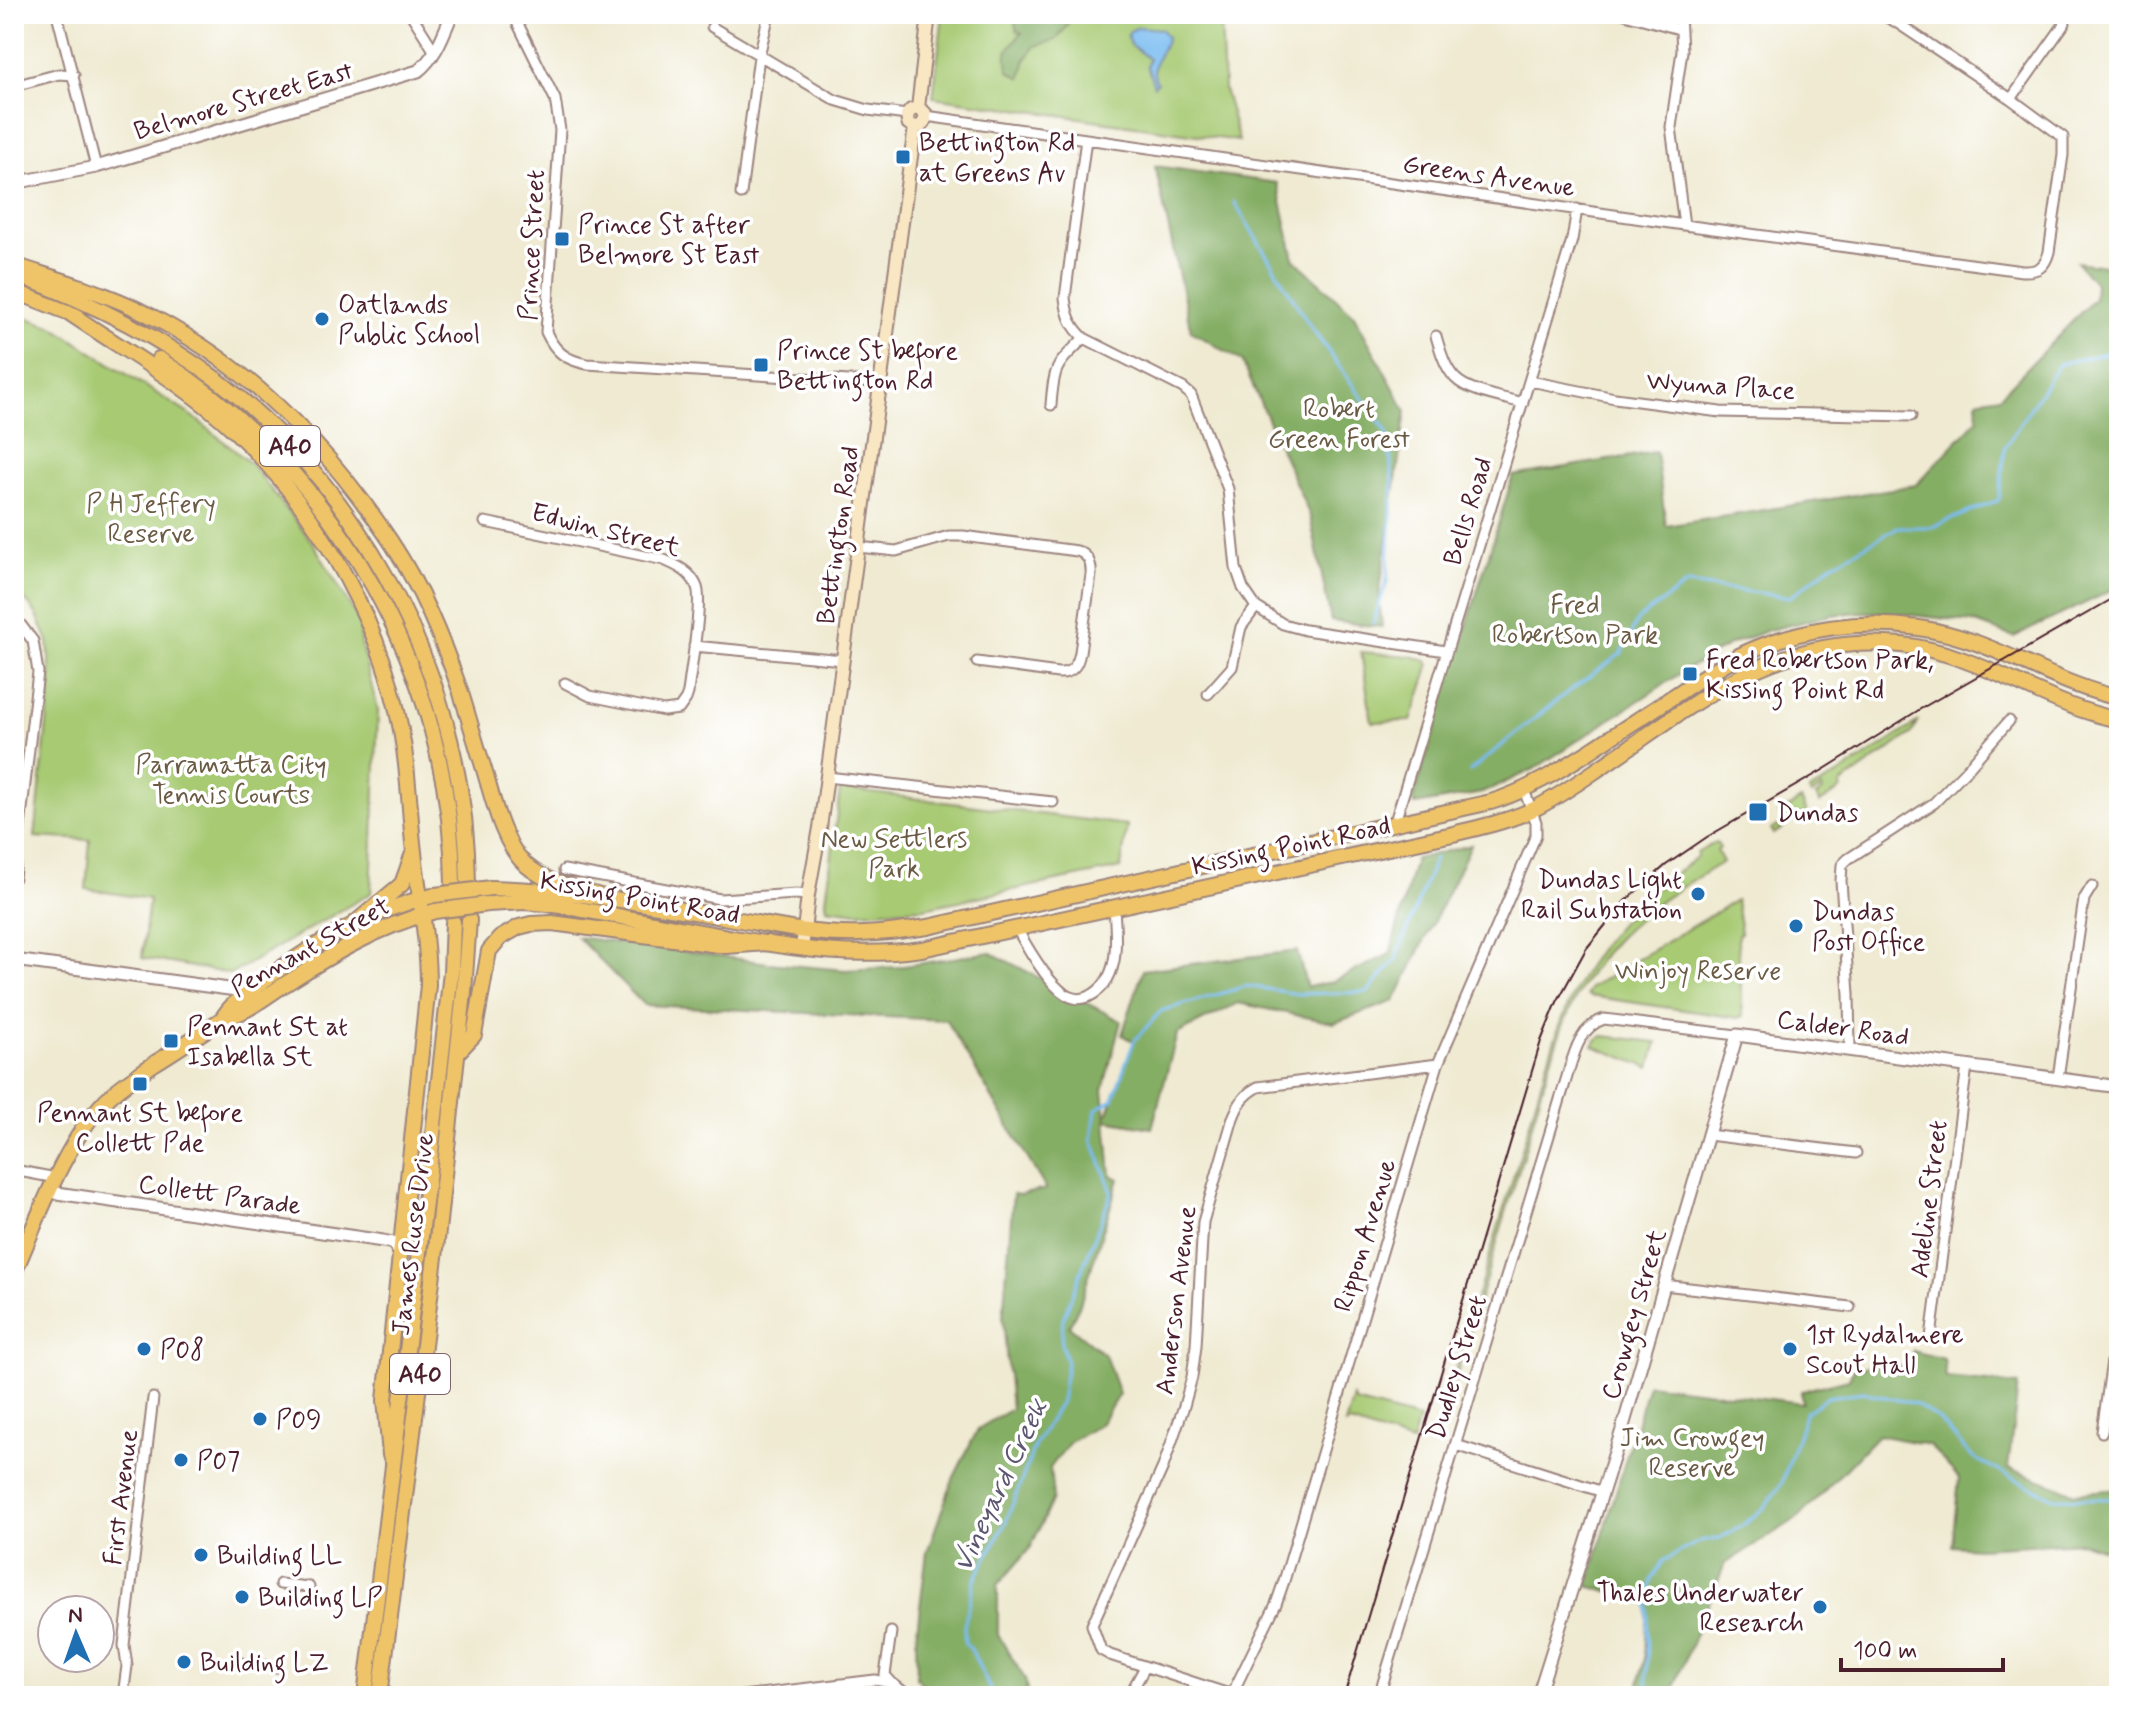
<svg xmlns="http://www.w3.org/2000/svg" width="2133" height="1710" font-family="Mynerve,sans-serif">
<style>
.green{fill:#a7ca73;stroke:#78744f;stroke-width:2}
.forest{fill:#85ae65;stroke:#686648;stroke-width:2}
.water{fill:#7cbdf1;stroke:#636e8e;stroke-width:2}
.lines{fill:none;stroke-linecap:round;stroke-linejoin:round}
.stream{stroke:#7cbdf1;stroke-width:3}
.minor-casing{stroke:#9c847e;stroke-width:13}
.tertiary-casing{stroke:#9c847e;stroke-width:15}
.secondary-casing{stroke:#9c847e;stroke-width:16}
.primary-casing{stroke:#9c847e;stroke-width:18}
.trunk-casing{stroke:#9c847e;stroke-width:18}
.minor{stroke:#fff;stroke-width:9}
.tertiary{stroke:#fff;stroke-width:11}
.secondary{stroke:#f9e7c3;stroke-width:12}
.primary{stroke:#efc469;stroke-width:14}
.trunk{stroke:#efc469;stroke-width:14}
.tram{stroke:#4a1f2b;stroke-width:2}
.primary-bridge-casing{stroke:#9c847e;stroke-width:18;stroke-linecap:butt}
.primary-bridge{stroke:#efc469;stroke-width:14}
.poi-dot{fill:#1f6fb2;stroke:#fff;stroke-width:3}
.labels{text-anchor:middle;stroke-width:7;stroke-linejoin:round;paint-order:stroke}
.shield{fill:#fff;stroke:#80626b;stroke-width:2}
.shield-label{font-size:24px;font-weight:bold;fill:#4a1f2b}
.street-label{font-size:26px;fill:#4a1f2b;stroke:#fff}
.poi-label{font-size:26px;fill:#4a1f2b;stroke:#fff;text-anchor:start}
.park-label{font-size:26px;fill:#6b5b44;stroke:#fff}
.water-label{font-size:28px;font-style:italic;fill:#5c5670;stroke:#fff}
</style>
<rect width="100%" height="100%" fill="#fff"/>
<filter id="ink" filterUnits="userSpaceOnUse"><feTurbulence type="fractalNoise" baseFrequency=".0125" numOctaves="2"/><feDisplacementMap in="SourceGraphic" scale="16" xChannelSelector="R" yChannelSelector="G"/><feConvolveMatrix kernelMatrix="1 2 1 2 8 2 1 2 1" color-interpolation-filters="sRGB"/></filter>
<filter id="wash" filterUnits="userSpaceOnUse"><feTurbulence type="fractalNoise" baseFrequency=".006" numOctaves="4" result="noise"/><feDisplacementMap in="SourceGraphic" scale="32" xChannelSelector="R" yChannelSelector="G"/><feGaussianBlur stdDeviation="1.8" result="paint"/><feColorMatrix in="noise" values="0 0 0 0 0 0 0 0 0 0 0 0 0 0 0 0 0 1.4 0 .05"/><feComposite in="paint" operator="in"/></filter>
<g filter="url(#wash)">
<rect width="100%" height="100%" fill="#efead1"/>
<path class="green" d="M943 14H1224L1221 19 1224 89 1239 141 933 97Z
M14 313 53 327 195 418 250 463 313 543 359 621 362 650 378 710 371 893 231 974 142 958 149 899 86 889 90 840 35 837 51 685 48 641 37 615 29 604 14 590Z
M1361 652 1411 656 1427 660 1429 666 1427 674 1411 721 1372 722Z
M1917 723 1912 733 1840 785 1841 789 1820 803 1816 796 1823 791 1822 788 1811 795 1809 791 1838 775Z
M840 789 1127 825 1121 868 924 908 858 912 827 908 826 901Z
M1801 800 1807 812 1774 834 1771 830 1785 822 1779 813Z
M1716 842 1720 848 1717 851 1723 862C1679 888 1636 914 1603 955 1560 1008 1545 1081 1526 1146 1505 1218 1483 1290 1461 1362H1459V1368L1452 1391 1449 1390C1474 1309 1498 1227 1523 1145 1542 1082 1557 1014 1593 958 1620 917 1658 885 1697 857V853Z
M1736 900 1741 933 1738 934V942L1743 1016 1738 1018 1589 996 1587 994 1590 988Z
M1603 1036 1657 1042 1650 1068 1593 1046 1597 1039Z
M1353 1397 1355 1402 1419 1419 1412 1443 1350 1423 1345 1425Z
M862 1687 887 1696H782Z"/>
<path class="forest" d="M1013 14H1073L1067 26 1056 40 1035 46 1026 59 1021 78 1009 71C1003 51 1009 46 1022 33L1017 31Z
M1155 166 1277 183 1294 259 1354 315 1406 411 1379 596 1382 627 1331 621 1310 516 1242 361 1191 331Z
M2077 262 2119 268V376L2110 379 2119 463V587L2014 637 1973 622 1894 613 1860 612 1832 615 1769 630 1731 644 1684 671 1534 769 1482 793 1415 805 1413 799 1513 476 1656 452 1666 526 1916 485 1978 419 1977 400 2000 396 2094 299 2095 283Z
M1471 845 1395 1001 1334 1023 1238 1003 1177 1034 1152 1128 1106 1120 1111 1175 1119 1179 1080 1304 1069 1326 1105 1355 1119 1394 1101 1423 1069 1443 1050 1468 1053 1498 1031 1547 998 1585V1635L1025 1679 1028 1696H932L917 1678 916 1638 927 1552 953 1479 978 1429 1011 1409 1003 1318 1013 1194 1020 1195 1046 1189 946 1020 644 1005 577 937 768 963 845 970 898 967 990 952 1121 1021 1103 1090 1106 1118 1134 1041 1122 1035 1143 970 1297 951 1307 987 1332 982 1390 954 1415 859Z
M1913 1351 1944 1359 1946 1378 2018 1385 2008 1468 2075 1493 2119 1489V1554L2083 1542 1979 1548 1952 1546 1959 1478 1929 1445 1878 1435 1799 1517 1725 1564 1670 1696H1636L1645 1658 1648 1604 1588 1586 1648 1384 1802 1403 1801 1391 1849 1379 1854 1367 1909 1366Z"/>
<path class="water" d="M1138 27 1161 29 1167 37C1163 56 1147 62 1157 83L1154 86 1147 66 1149 59 1130 44 1127 37 1130 31Z"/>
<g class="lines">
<path class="stream" d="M1234 202 1310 326 1387 432 1393 482 1387 581 1373 623
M1470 771 1560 698 1622 653 1638 619 1687 584 1790 597 1831 565 1898 527H1932L1999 500 2005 447 2059 364 2111 352 2119 347
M993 1696 971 1649 965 1644 964 1626 974 1581 1006 1522 1035 1445 1061 1401 1067 1363 1061 1343 1063 1319 1112 1192 1092 1139 1096 1109 1113 1100 1134 1041 1161 1011 1247 986 1298 994 1368 992 1396 959 1435 858
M1647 1696 1648 1597 1652 1580 1663 1561 1700 1541 1720 1538 1743 1525 1765 1507 1782 1483 1806 1412 1827 1397 1863 1392 1916 1404 1938 1419 1973 1458 2054 1498 2119 1499"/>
</g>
</g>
<g filter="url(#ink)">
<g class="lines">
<defs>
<path id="minor" d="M57 14 96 167
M411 14 435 52
M513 14 555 99 560 130 546 332C555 352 566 360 587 364L880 383
M1625 14 1679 29
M1680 14 1682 51 1671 127 1684 225
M712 27 835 100 868 110 907 115
M14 86 59 74 74 75
M2011 99 2065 23
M926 116 1684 225 2022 271C2038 272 2045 267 2049 252L2063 155V137L2011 99 1896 22 1880 14
M1086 139 1065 298C1067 315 1071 326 1084 338L1183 388 1191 395 1228 489 1236 568 1243 588 1256 607 1283 624 1305 630 1446 651
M741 194 759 56 769 14
M1436 336C1440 350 1445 368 1455 378 1468 392 1505 398 1523 403
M1530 381 1615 398 1720 412 1911 416
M1051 405C1054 365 1056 366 1084 338
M485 522 664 560C678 566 691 572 697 587 703 603 690 673 688 693L686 699 679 709 664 711 590 696 565 683
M858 547 896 551 949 536H963L1077 551C1088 554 1092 564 1091 575L1080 652C1078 665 1072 674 1058 673L977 662
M14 616 33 641 38 672 14 878
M694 646 843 660
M1208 694 1232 667 1241 627 1256 607
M827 777 1053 802
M1394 825 1572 240 1577 209
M564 870 720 899 796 894 808 895
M1017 929C1027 947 1048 983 1065 994 1073 999 1079 1000 1088 997 1122 981 1116 938 1114 908
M1850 1050 1849 994 1841 881 1842 865 1848 859 1934 803 1969 767 2009 721
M2058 1078 2084 899 2092 886
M1708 1135 1856 1153
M14 1170 56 1178
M1664 1285 1850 1307
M1931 1337 1967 1066
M2102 1432 2119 1311
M1456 1445 1603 1492
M280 1584 309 1587
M891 1632 885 1675 892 1683
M239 1663 278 1667
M1232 1695 1110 1655 1101 1650 1092 1625 1163 1467 1184 1406 1192 1377 1196 1346 1203 1222 1233 1118C1239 1103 1244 1095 1258 1087L1438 1064
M123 1696 127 1666 124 1645 153 1398
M742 1696 875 1680 892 1683 909 1696
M1129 1696 1145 1667
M1231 1696 1276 1604 1284 1581 1438 1064 1536 835V822L1524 790
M1379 1696 1565 1083C1573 1059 1577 1028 1604 1019L1737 1035"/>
<path id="tertiary" d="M14 183 96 167 418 71C436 57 443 35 452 14
M14 960 251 992
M50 1192 383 1241 393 1243 401 1255
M1538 1696 1622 1430 1737 1035 2119 1087"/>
<path id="secondary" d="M918 108 929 14
M915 127 921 126 925 120V113L918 108
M915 127 908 123 907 115 911 110 918 108
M802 949 808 895 820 828 915 127"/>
<path id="primary" d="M491 888C571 890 649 904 728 918 766 924 804 933 843 934 871 935 900 931 928 927L1491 802C1529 790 1560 770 1593 749 1620 731 1647 714 1674 696 1698 680 1721 664 1747 652 1801 628 1861 619 1919 628 1994 639 2048 682 2119 698
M488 904 525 902 548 904C612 914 676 928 740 939 804 950 857 958 922 949L1453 834C1481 827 1509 821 1534 809 1558 797 1579 782 1601 767 1699 701 1776 632 1902 645 1980 653 2043 705 2119 720
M222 1019C232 1002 247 994 262 982 313 944 370 910 432 896
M14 1273C38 1218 65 1142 106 1100 121 1085 138 1075 155 1063 178 1049 200 1034 222 1019 249 1012 264 997 287 983 332 954 380 926 432 912"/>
<path id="trunk" d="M14 265C56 279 100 291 139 310 246 362 327 445 391 542 421 587 442 639 460 690 468 715 475 741 483 766 492 795 502 844 526 865 548 884 577 889 604 897
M22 277C93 303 160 337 220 382 372 499 467 691 468 883
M14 291 77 316
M68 312C125 351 186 384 236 432 321 513 388 632 404 749 409 783 410 818 414 852 419 897 428 940 428 985L385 1400 390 1455 393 1461
M159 359C337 471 452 674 453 885
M354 924 402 884 412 856
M458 1052 474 1035 489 951 500 938 519 927 531 924 552 923 726 946 767 943
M365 1696 429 1170 451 972 453 922
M380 1696 436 1249 464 992 469 920"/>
</defs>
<use href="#minor" class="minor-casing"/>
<use href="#tertiary" class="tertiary-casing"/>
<use href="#secondary" class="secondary-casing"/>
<use href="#primary" class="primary-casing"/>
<use href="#trunk" class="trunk-casing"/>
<use href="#minor" class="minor"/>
<use href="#tertiary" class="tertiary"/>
<use href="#secondary" class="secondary"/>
<use href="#primary" class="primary"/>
<use href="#trunk" class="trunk"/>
<path class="tram" d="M1344 1696 1541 1041 1557 1002 1586 949 1625 901 1666 865 1707 837 1823 770 1922 708 2119 595"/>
<defs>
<path id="primary-bridge" d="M435 895 491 888
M435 911 488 904"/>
</defs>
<use href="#primary-bridge" class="primary-bridge-casing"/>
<use href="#primary-bridge" class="primary-bridge"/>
</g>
</g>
<g class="poi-dot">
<rect x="895" y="149" width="16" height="16" rx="4"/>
<rect x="554" y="231" width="16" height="16" rx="4"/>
<circle cx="322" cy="319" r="8"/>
<rect x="753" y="357" width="16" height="16" rx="4"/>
<rect x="1682" y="666" width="16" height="16" rx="4"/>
<rect x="1748" y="802" width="20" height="20" rx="4"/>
<circle cx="1698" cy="894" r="8"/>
<circle cx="1796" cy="926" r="8"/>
<rect x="163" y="1033" width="16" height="16" rx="4"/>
<rect x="132" y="1076" width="16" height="16" rx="4"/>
<circle cx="144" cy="1349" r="8"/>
<circle cx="1790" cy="1349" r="8"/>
<circle cx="260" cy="1419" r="8"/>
<circle cx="181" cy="1460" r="8"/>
<circle cx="201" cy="1555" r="8"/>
<circle cx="242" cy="1597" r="8"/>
<circle cx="1820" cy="1607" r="8"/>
<circle cx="184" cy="1662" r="8"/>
</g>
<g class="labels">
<g class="shield">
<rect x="260" y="426" width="60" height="40" rx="6"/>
<rect x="390" y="1354" width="60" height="40" rx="6"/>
</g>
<g class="shield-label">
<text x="290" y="454">A40</text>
<text x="420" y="1382">A40</text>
</g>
<g class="street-label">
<text transform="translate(243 100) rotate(-16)" y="9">Belmore Street East</text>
<text transform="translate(1489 175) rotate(8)" y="9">Greens Avenue</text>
<text transform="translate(531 245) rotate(-87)" y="9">Prince Street</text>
<text transform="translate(1721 385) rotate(4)" y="9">Wyuna Place</text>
<text transform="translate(1467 511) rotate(-73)" y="9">Bells Road</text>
<text transform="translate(606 529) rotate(14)" y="9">Edwin Street</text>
<text transform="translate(837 535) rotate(-82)" y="9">Bettington Road</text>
<text transform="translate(1291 845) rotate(-12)" y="9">Kissing Point Road</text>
<text transform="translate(640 897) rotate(10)" y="9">Kissing Point Road</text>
<text transform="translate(310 946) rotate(-29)" y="9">Pennant Street</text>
<text transform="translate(1843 1027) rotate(8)" y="9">Calder Road</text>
<text transform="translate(220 1194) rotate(8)" y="9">Collett Parade</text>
<text transform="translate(1928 1199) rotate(-83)" y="9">Adeline Street</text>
<text transform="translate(412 1234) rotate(-83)" y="9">James Ruse Drive</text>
<text transform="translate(1364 1235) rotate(-73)" y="9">Rippon Avenue</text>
<text transform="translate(1175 1300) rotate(-83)" y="9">Anderson Avenue</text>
<text transform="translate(1633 1314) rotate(-74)" y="9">Crowgey Street</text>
<text transform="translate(1456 1367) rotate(-73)" y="9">Dudley Street</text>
<text transform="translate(120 1497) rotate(-83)" y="9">First Avenue</text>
</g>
<g class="poi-label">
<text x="919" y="151">Bettington Rd<tspan x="919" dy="30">at Greens Av</tspan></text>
<text x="578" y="233">Prince St after<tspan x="578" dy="30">Belmore St East</tspan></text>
<text x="338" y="313">Oatlands<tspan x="338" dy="30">Public School</tspan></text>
<text x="777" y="359">Prince St before<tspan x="777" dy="30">Bettington Rd</tspan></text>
<text x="1706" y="668">Fred Robertson Park,<tspan x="1706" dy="30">Kissing Point Rd</tspan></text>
<text x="1776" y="821">Dundas</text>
<text x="1682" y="888" text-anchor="end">Dundas Light<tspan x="1682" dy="30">Rail Substation</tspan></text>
<text x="1812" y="920">Dundas<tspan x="1812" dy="30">Post Office</tspan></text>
<text x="187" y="1035">Pennant St at<tspan x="187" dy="30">Isabella St</tspan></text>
<text x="140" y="1121" text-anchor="middle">Pennant St before<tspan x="140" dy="30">Collett Pde</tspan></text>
<text x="1806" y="1343">1st Rydalmere<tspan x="1806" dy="30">Scout Hall</tspan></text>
<text x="160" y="1358">P08</text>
<text x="276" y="1428">P09</text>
<text x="197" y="1469">P07</text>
<text x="217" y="1564">Building LL</text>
<text x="1804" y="1601" text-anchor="end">Thales Underwater<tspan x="1804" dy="30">Research</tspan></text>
<text x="258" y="1606">Building LP</text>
<text x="200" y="1671">Building LZ</text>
</g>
<g class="park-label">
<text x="1339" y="417">Robert<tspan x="1339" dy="30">Green Forest</tspan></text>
<text x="151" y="512">P H Jeffery<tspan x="151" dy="30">Reserve</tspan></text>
<text x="1575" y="613">Fred<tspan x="1575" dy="30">Robertson Park</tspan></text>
<text x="231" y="773">Parramatta City<tspan x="231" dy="30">Tennis Courts</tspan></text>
<text x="894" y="847">New Settlers<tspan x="894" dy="30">Park</tspan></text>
<text x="1698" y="979">Winjoy Reserve</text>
<text x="1692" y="1446">Jim Crowgey<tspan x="1692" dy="30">Reserve</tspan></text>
</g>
<g class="water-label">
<text transform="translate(999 1485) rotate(-65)" y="10">Vineyard Creek</text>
</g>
</g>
<rect width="2133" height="1710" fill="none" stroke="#fff" stroke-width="48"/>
<g transform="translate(76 1634) rotate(358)"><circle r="38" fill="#ffffff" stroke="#b7a5aa" stroke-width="2"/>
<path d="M0-6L14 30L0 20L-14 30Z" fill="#1f6fb2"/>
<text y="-12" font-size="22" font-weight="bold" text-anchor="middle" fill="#4a1f2b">N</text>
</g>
<path d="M1841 1658v12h162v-12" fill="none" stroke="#4a1f2b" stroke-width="4"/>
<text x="1853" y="1658" font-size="24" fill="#4a1f2b" stroke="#ffffff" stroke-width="6" paint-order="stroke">100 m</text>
</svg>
